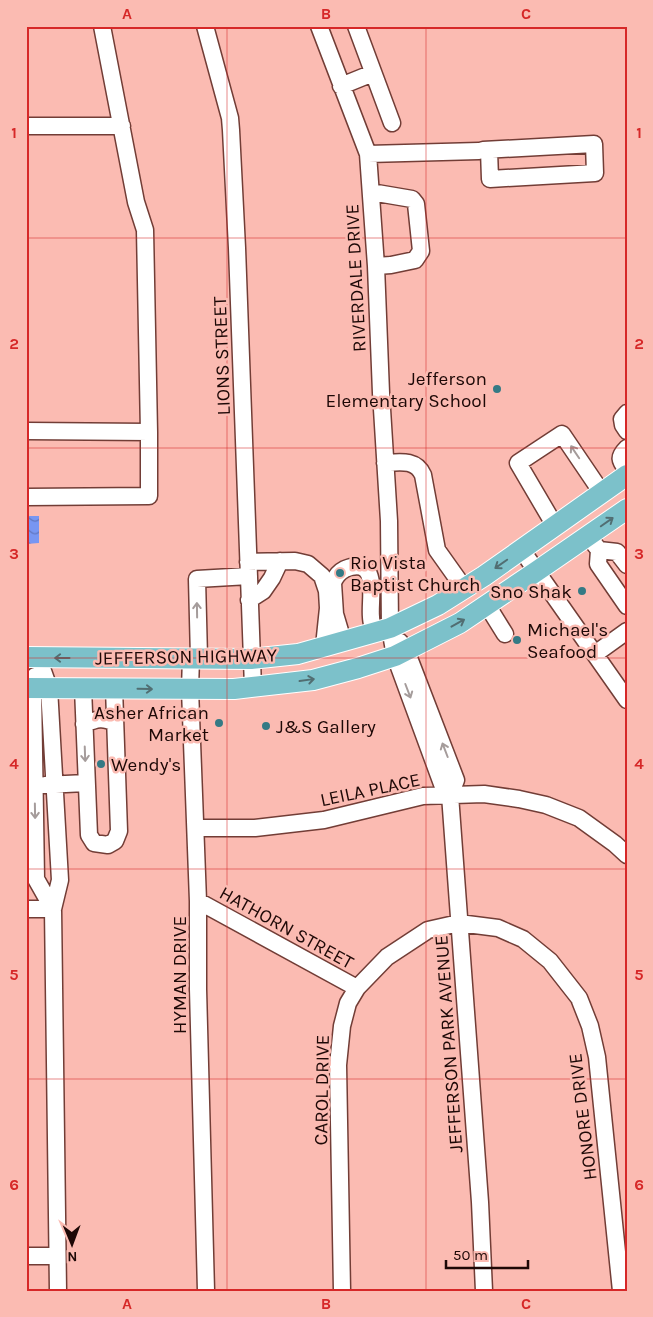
<svg xmlns="http://www.w3.org/2000/svg" width="653" height="1317" font-family="Karla,sans-serif">
<style>
.water{fill:url(#water-waves)}
.lines{fill:none;stroke-linecap:round;stroke-linejoin:round}
.minor-casing{stroke:#723d36;stroke-width:19}
.major-casing{stroke:#fff;stroke-width:22}
.minor{stroke:#fff;stroke-width:16}
.major{stroke:#7cc1ca;stroke-width:20}
.oneway{stroke:#a59c9b}
.oneway2{stroke:#516e72}
.grid{fill:none;stroke:#d62828;stroke-width:1;stroke-opacity:0.55}
.poi-dot{fill:#347a85;stroke:#fbbbb2;stroke-width:2}
.labels{text-anchor:middle;stroke-width:5;stroke-linejoin:round;paint-order:stroke}
.street-label{font-size:19px;fill:#1d0806;stroke:#fbbbb2}
.poi-label{font-size:19px;fill:#1d0806;stroke:#fbbbb2;text-anchor:start}
.neatline{fill:none;stroke:#d62828;stroke-width:2}
.grid-label{font-size:16px;text-anchor:middle;font-weight:bold;fill:#d62828}
</style>
<defs>
<pattern id="water-waves" width="16" height="10" patternUnits="userSpaceOnUse" patternTransform="scale(1.25)"><rect width="16" height="10" fill="#7896f2"/><path d="M0 5q4-4 8 0t8 0" fill="none" stroke="#6278c2"/></pattern>
</defs>
<rect width="100%" height="100%" fill="#fbbbb2"/>
<path class="water" d="M26 516H39V543L26 544Z"/>
<g class="lines">
<defs>
<path id="minor" d="M205 26 230 118 231 130 237 248 253 687
M319 26 368 154 376 266 381 393 389 521 390 628 395 656 442 784 450 795
M356 26 392 123
M341 86 373 73
M26 126H122
M483 150 594 144 595 173 490 179 489 150
M368 154 479 151
M371 192 412 199 416 204 421 251 415 260 391 265 376 266
M627 413 622 419 623 425 627 431
M26 431 149 432
M627 448C618 457 619 460 627 470
M385 463C400 462 416 459 423 475L437 550 464 588
M26 497 149 496V432L145 230 136 202 102 26
M555 526 518 463 562 434 602 493
M588 536 599 550 598 564 627 606
M521 549 627 700
M599 550 617 552 627 565
M248 562 295 561 308 564 322 576 327 591 328 608 324 646
M249 600 263 591 272 578 280 561
M487 605 505 634
M343 641 335 614 333 583C335 577 339 572 345 569 381 555 369 599 371 617 371 622 373 627 374 632
M400 642 406 650 456 780 450 795 480 1202 484 1291
M595 654 627 631
M38 657 49 688 60 880 53 909 58 1291
M191 658 190 689 198 901V989L206 1291
M199 658 197 579 249 576
M35 676 33 688 36 879 53 909
M83 688 89 835 94 843 108 845 115 841 119 831 114 688
M84 724C97 719 102 717 115 723
M45 785 86 783
M196 828H255L324 820 423 796 484 794 519 799 546 805 579 818 615 844 627 855
M198 901 357 988
M26 909H53
M26 1256H57
M342 1291 338 1065 342 1026 348 1003 357 988 387 957 428 930 459 923 498 928 523 939 550 961 579 998 590 1026 597 1057 621 1291"/>
<path id="major" d="M26 657 251 659 298 654 390 628 438 605 484 576 627 475
M26 688 234 689 313 680 358 668 395 656 460 623 537 571 627 509"/>
</defs>
<use href="#minor" class="minor-casing"/>
<use href="#major" class="major-casing"/>
<use href="#minor" class="minor"/>
<use href="#major" class="major"/>
</g>
<defs><path id="oneway-shaft" d="M-6 0H5M1.5-3L5.5 0L1.5 3" fill="none" stroke-width="1.6" stroke-linecap="round" stroke-linejoin="round" transform="scale(1.25)"/></defs>
<g class="oneway">
<use href="#oneway-shaft" transform="translate(575 452) rotate(-124)"/>
<use href="#oneway-shaft" transform="translate(197 610) rotate(-91)"/>
<use href="#oneway-shaft" transform="translate(408 691) rotate(69)"/>
<use href="#oneway-shaft" transform="translate(445 750) rotate(-111)"/>
<use href="#oneway-shaft" transform="translate(85 754) rotate(88)"/>
<use href="#oneway-shaft" transform="translate(35 811) rotate(89)"/>
</g>
<g class="oneway2">
<use href="#oneway-shaft" transform="translate(607 522) rotate(-35)"/>
<use href="#oneway-shaft" transform="translate(501 564) rotate(145)"/>
<use href="#oneway-shaft" transform="translate(458 623) rotate(-29)"/>
<use href="#oneway-shaft" transform="translate(62 658) rotate(-180)"/>
<use href="#oneway-shaft" transform="translate(307 680) rotate(-8)"/>
<use href="#oneway-shaft" transform="translate(145 689) rotate(1)"/>
</g>
<path class="grid" d="M227 26V1291M426 26V1291M26 238H627M26 448H627M26 658H627M26 869H627M26 1079H627"/>
<g class="poi-dot">
<circle cx="497" cy="389" r="5"/>
<circle cx="340" cy="573" r="5"/>
<circle cx="582" cy="591" r="5"/>
<circle cx="517" cy="640" r="5"/>
<circle cx="219" cy="723" r="5"/>
<circle cx="266" cy="726" r="5"/>
<circle cx="101" cy="764" r="5"/>
</g>
<g class="labels">
<g class="street-label">
<text transform="translate(355 278) rotate(-93)" y="7">RIVERDALE DRIVE</text>
<text transform="translate(221 356) rotate(-92)" y="7">LIONS STREET</text>
<text transform="translate(186 656) rotate(-1)" y="7">JEFFERSON HIGHWAY</text>
<text transform="translate(370 789) rotate(-12)" y="7">LEILA PLACE</text>
<text transform="translate(287 927) rotate(29)" y="7">HATHORN STREET</text>
<text transform="translate(179 975) rotate(-90)" y="7">HYMAN DRIVE</text>
<text transform="translate(448 1044) rotate(-94)" y="7">JEFFERSON PARK AVENUE</text>
<text transform="translate(321 1090) rotate(-89)" y="7">CAROL DRIVE</text>
<text transform="translate(582 1117) rotate(-97)" y="7">HONORE DRIVE</text>
</g>
<g class="poi-label">
<text x="487" y="385" text-anchor="end">Jefferson<tspan x="487" dy="22">Elementary School</tspan></text>
<text x="350" y="569">Rio Vista<tspan x="350" dy="22">Baptist Church</tspan></text>
<text x="572" y="598" text-anchor="end">Sno Shak</text>
<text x="527" y="636">Michael's<tspan x="527" dy="22">Seafood</tspan></text>
<text x="209" y="719" text-anchor="end">Asher African<tspan x="209" dy="22">Market</tspan></text>
<text x="276" y="733">J&amp;S Gallery</text>
<text x="111" y="771">Wendy's</text>
</g>
</g>
<rect width="653" height="1317" fill="none" stroke="#fbbbb2" stroke-width="55"/>
<g transform="translate(72 1244) rotate(179)" stroke="#fbbbb2" stroke-width="4" paint-order="stroke">
<path d="M0-4L9 19L0 12L-9 19Z" fill="#1d0806"/>
<text y="-8" font-size="14" font-weight="bold" text-anchor="middle" fill="#1d0806">N</text>
</g>
<path d="M446 1260v8h82v-8" fill="none" stroke="#1d0806" stroke-width="2.5"/>
<text x="453" y="1260" font-size="15" fill="#1d0806" stroke="#fbbbb2" stroke-width="4" paint-order="stroke">50 m</text>
<rect x="28" y="28" width="598" height="1262" class="neatline"/>
<g class="grid-label">
<text x="127" y="19">A</text>
<text x="326" y="19">B</text>
<text x="526" y="19">C</text>
<text x="14" y="138">1</text>
<text x="639" y="138">1</text>
<text x="14" y="349">2</text>
<text x="639" y="349">2</text>
<text x="14" y="559">3</text>
<text x="639" y="559">3</text>
<text x="14" y="769">4</text>
<text x="639" y="769">4</text>
<text x="14" y="980">5</text>
<text x="639" y="980">5</text>
<text x="14" y="1190">6</text>
<text x="639" y="1190">6</text>
<text x="127" y="1309">A</text>
<text x="326" y="1309">B</text>
<text x="526" y="1309">C</text>
</g>
</svg>
